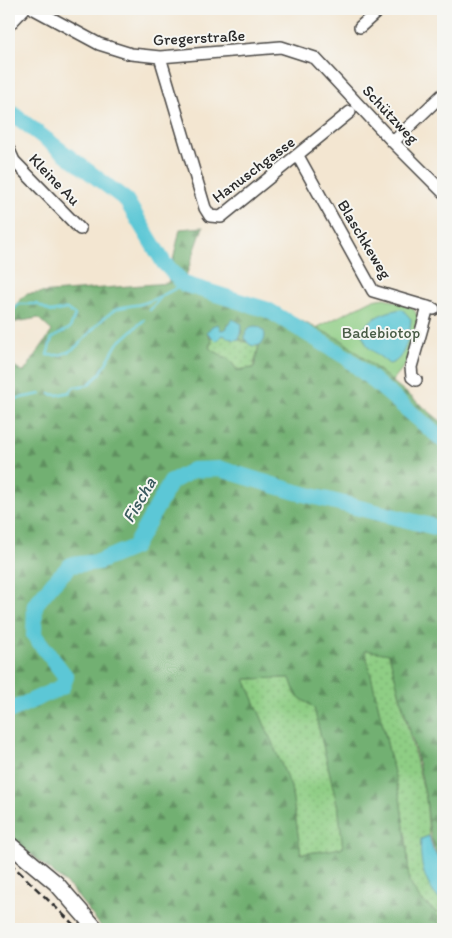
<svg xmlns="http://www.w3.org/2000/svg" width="452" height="938" font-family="Itim,sans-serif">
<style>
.grass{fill:url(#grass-dots);stroke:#5c7c58}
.forest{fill:url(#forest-firs);stroke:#4e6e4e;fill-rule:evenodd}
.park{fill:#8ecd84;stroke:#5c7c58}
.water{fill:#5cc7d6;stroke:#447980}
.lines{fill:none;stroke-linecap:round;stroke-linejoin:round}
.stream{stroke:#5cc7d6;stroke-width:2.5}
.river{stroke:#5cc7d6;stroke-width:16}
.minor-casing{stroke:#494744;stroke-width:14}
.secondary-casing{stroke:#494744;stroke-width:18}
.minor{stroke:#fff;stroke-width:11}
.secondary{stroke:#fff;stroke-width:15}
.rail{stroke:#2b2b2b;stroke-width:2.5;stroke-dasharray:8 4;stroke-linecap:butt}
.labels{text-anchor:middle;stroke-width:4;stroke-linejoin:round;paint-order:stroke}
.street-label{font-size:16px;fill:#2b2b2b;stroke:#f6f6f2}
.park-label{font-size:16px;fill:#495c46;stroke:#f6f6f2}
.water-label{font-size:18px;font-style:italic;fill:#3a5a5e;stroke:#f6f6f2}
</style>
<defs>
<pattern id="grass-dots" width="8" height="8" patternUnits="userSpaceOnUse" patternTransform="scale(1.25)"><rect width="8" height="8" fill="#8ecd84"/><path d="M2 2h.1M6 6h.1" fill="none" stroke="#7bb072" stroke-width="1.8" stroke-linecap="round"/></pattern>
<pattern id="forest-firs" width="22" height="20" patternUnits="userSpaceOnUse" patternTransform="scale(1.25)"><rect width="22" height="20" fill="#72b072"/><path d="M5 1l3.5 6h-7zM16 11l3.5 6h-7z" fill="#5e8f5e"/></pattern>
</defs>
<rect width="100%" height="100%" fill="#f6f6f2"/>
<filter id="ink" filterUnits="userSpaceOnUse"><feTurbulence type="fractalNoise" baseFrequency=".02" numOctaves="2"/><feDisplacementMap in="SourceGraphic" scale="10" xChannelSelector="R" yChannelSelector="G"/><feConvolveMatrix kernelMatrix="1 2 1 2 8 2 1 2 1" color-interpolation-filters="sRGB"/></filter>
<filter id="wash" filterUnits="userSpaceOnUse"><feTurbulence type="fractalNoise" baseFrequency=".0096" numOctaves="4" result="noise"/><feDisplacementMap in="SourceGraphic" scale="20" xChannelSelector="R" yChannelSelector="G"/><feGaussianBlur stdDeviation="1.12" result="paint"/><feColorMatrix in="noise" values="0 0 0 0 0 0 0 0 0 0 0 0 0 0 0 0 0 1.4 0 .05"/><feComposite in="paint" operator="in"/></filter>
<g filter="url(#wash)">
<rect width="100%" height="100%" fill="#f3e6d1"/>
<path class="grass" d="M223 335 259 346 253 368 237 370 230 360 209 348 212 341 209 336 217 340Z
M365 650 389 653 426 799 429 836 421 839C419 863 429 879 440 900H443V929H440L436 912 421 900 409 882 407 848 400 798Z
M290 678 296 695 314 708 339 812 343 848 301 854 291 787 245 679Z"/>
<path class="forest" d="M203 227 185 279 275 309 342 340 443 423V864C427 841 430 825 426 799 417 750 401 702 389 654L365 650 400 798 407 848 409 882 421 900 436 912 440 929H103L71 888 9 836V363L24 372 52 331 38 318 11 323 9 326V312L26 294 168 283 180 229ZM227 324 242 331 239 339 247 342 245 335 264 340 259 346 254 368 237 370 230 360 209 348 212 341 207 332 227 329ZM290 678 296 695 314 708 339 812 343 848 301 854 291 787 245 679Z"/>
<path class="park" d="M385 298 413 308 418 317 406 364 392 381 342 340 316 328 372 300Z"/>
<path class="water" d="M402 309 411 319C410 333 405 362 389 364L368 347 361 333C367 318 387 311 402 309Z
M232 319 242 324 239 339 234 340 223 335 216 341 207 332 212 326 218 324 221 330 226 329Z
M245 336a10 10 0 1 1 20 0a10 10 0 1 1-20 0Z
M429 836 433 850 443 864V900H440C424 884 419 861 421 839Z"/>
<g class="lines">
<path class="stream" d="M150 310 162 296
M9 315 19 304H37L51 312 67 309 75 315 70 328 52 338 47 355C81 359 89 324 115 310 122 306 133 306 141 304 156 300 170 291 184 284
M50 394 57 395 70 392 74 387 88 385 100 374 117 344 144 320
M9 400 41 394"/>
<path class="river" d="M9 111 126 200 164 263 184 284 268 310 346 357 443 440
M9 711 62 687 66 677 34 635 35 605 53 583 71 565 98 562 134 547 171 482 193 470 221 469 296 492 443 529"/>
</g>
</g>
<g filter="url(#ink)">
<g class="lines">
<defs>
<path id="minor" d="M34 9 99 44 131 54 160 57 281 47 315 58 393 142 443 192
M9 25 24 9
M360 27 380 9
M160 57 205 208 210 216 221 217 350 112
M393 142 443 94
M9 150 14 161 80 229
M298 156 373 291 434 309
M416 380 412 377 411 367 428 307"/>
<path id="secondary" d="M9 844 56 883 96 929"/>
</defs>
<use href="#minor" class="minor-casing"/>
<use href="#secondary" class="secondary-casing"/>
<use href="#minor" class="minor"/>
<use href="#secondary" class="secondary"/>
<path class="rail" d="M9 862 78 929"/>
</g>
</g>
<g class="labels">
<g class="street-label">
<text transform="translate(199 37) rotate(-3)" y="6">Gregerstraße</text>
<text transform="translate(391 114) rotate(47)" y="6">Schützweg</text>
<text transform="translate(253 169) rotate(-37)" y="6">Hanuschgasse</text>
<text transform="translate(55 179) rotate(46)" y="6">Kleine Au</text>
<text transform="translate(365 239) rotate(59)" y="6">Blaschkeweg</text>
</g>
<g class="park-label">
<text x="381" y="338">Badebiotop</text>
</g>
<g class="water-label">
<text transform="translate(139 500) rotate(-60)" y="6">Fischa</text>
</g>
</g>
<rect width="452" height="938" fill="none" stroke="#f6f6f2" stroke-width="30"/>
</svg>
